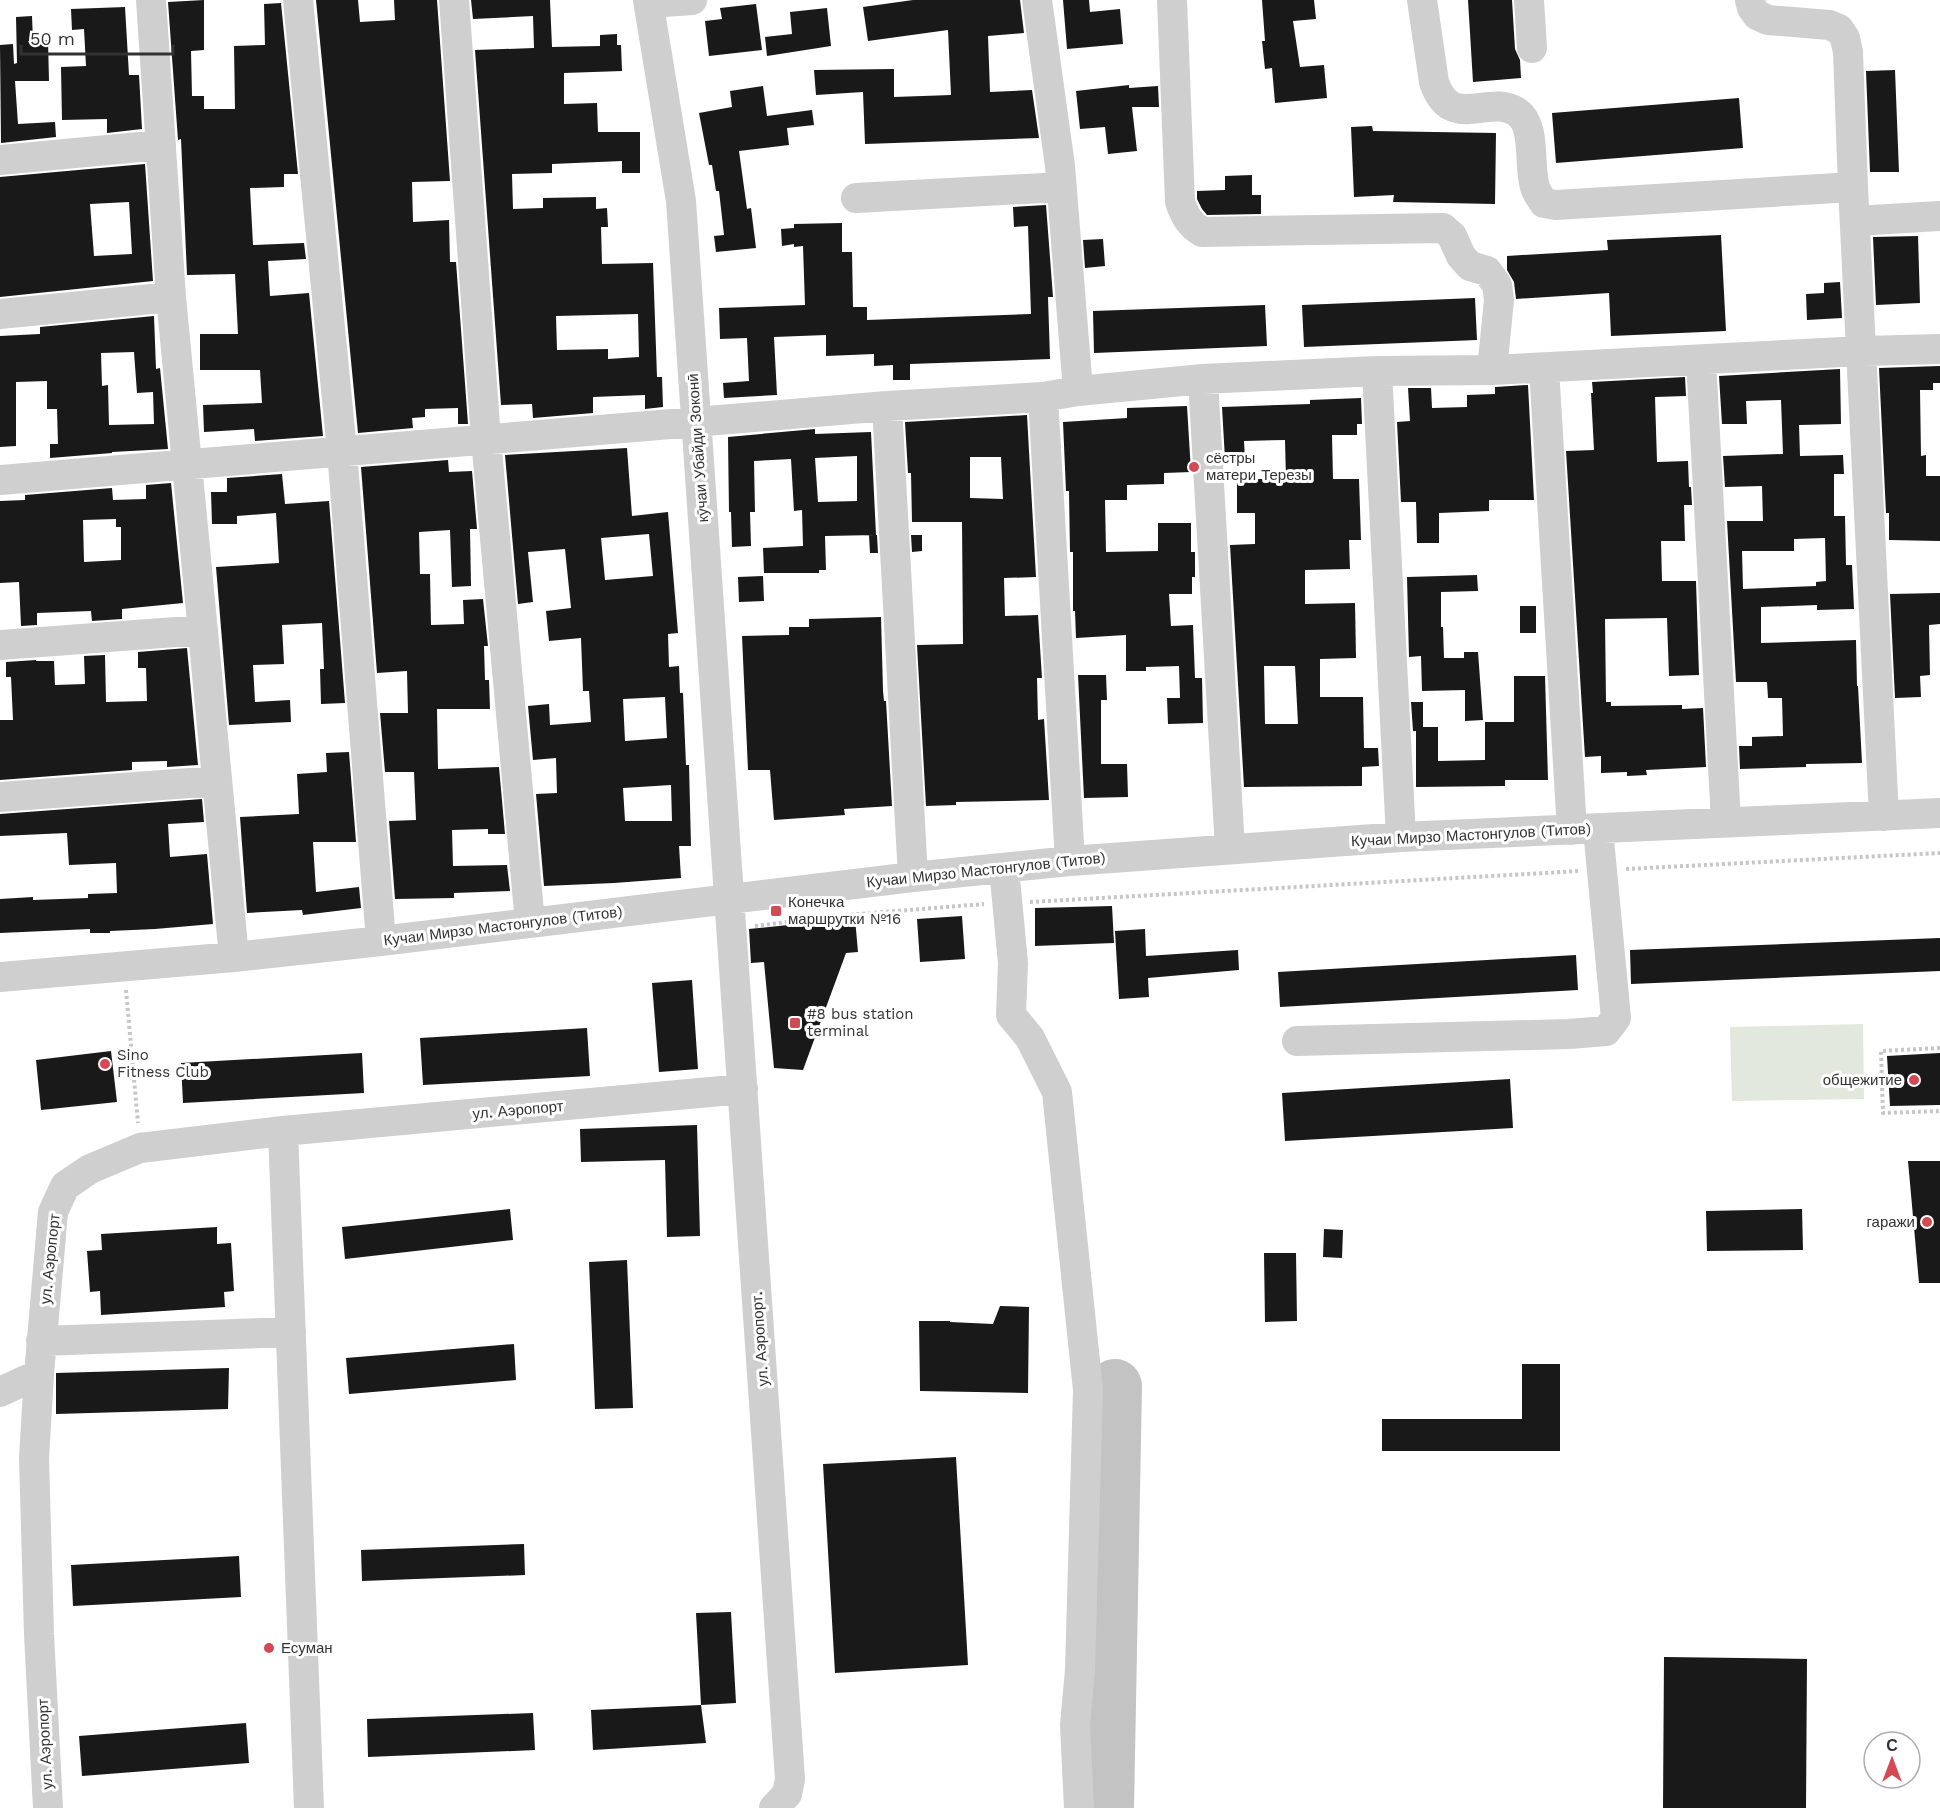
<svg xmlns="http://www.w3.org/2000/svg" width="1940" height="1808" font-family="'Work Sans',sans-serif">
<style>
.green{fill:#e2e8dd}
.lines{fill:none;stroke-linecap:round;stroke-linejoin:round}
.taxiway{stroke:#c3c3c3;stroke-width:54}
.building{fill:#191919;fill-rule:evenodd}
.path{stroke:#c6c6c6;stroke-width:4;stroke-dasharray:3 3;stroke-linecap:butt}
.minor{stroke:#cfcfcf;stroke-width:30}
.poi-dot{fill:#d54954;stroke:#fff;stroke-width:2}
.labels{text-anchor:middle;stroke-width:6;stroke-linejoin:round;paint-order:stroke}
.street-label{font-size:15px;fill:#323232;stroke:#fff}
.poi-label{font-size:15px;fill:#323232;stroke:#fff;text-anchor:start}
</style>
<rect width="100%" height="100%" fill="#fff"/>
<path class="green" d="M1863 1024 1864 1099 1732 1101 1730 1027Z"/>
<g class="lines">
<path class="taxiway" d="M1107 1808 1115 1386"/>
</g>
<path class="building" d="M204 0V50L191 51 192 96H204V109H235L234 46 265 45 264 4 281 3 298 174H284V187L250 188 253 245 304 243 306 259 268 261 270 296 309 293 323 436 255 441 254 429 204 432 203 405 262 403 260 370H200V334H238L235 274 187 275 181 139 178 140 168 2Z
M316 0H358L360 22 395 20 394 0H437L450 181 412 182 413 222 449 220 450 262H456L468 424H458V408L425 409V417L412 418 413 428 358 433Z
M471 0H550L552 47 600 46V35L617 34V45H621L622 71 564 73V104L597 103 598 132H640V173H622V161L552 164V173L512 174 513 209 543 208V198L596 197V209L607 208 608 227H601L602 264 653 263 657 377H662L663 407 645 409V395L593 397V413L533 418 532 404 501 405 475 50 534 48 533 16 473 19ZM638 314 639 357 608 359V349L557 350 556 316Z
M913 0H1020L1024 33 988 36 990 92 1032 90 1039 138 865 144 863 92 816 95 814 70 894 69V97L951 95 948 30 868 41 863 7Z
M1063 0H1089L1090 12 1120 9 1123 44 1067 49Z
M1262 0H1314L1316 19 1293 21 1300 67 1324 65 1327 98 1275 103 1272 68 1265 69 1262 41H1265Z
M1468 0H1512L1515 49 1520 60 1521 78 1473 82Z
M756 4 762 50 709 56 705 21 722 19 720 8Z
M125 7 129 75H139L142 129 107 133V119L62 120 61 67 86 66 84 29 72 30 71 9Z
M827 8 831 46 767 56 765 37 792 34 790 12Z
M32 16 33 41 48 40 49 81H15L18 124 55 122 56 137 1 143 0 45 13 44 14 64 17 63 16 17Z
M1895 70 1899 172H1870L1866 71Z
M1129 85V88L1158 86 1159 107H1132L1137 151 1108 154 1105 127 1080 129 1076 91Z
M763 86 767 116 812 110 814 125 787 128 789 145 739 151 747 209 751 208 756 248 716 252 714 236 724 235 719 191H716L712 165H709L699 113 732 107 730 91Z
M1739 98 1743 148 1556 163 1552 113Z
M1372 126 1373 131 1496 133 1495 204 1393 202 1394 195 1354 197 1351 127Z
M145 164 153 281 0 297V177ZM129 202 132 254 94 256 90 204Z
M1252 175V195H1261V214L1207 215 1202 209 1197 199V191L1225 190V176Z
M1046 205 1053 297H1048L1050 359 910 364V380H893V365L874 366V354L826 356V335L774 337 777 395 724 398 723 383 749 381 747 338 720 339 719 308 805 305 803 246 794 247V244L782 246 781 229 794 228V224L842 223V252H852L853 307H867V320L1031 314 1028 226 1014 227 1013 207Z
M1721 235 1726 331 1611 336 1609 293 1516 299 1514 282 1507 270V256L1608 250 1607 240Z
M1918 236 1920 303 1876 305 1873 237Z
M1103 239 1105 266 1085 268 1083 240Z
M1840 282 1842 318 1807 320 1806 294 1824 293V283Z
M1475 298 1477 340 1304 347 1302 305Z
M1265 305 1267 346 1094 353 1093 311Z
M154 316 156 369 160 368 168 449 112 452V453L50 458V444H58L57 409H47V381L16 382V446L0 447V336L40 334V327ZM134 352 137 393 153 392 154 424 109 425 108 385 102 386 101 353Z
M1940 366V383H1933V390H1920L1921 456 1926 455V476H1940V541L1889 540V513H1886L1879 368Z
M1840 369 1841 424 1799 425 1800 456 1843 455 1844 474H1834V516H1845L1846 565H1852L1854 609 1817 610V605L1761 607V643L1856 640 1857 686H1858L1862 763 1806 764V767L1740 769 1739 746H1752V737L1783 736 1782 698H1768L1767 682H1736L1727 521H1763L1762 486 1725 487 1723 456 1783 454 1781 400 1746 401 1747 424H1722L1719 376ZM1825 538 1826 581 1816 582V586L1743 589 1742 551H1794V539Z
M1685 377 1686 396 1655 397 1657 462 1688 461 1689 487H1691L1692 505H1684L1685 541H1661L1662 581H1696L1699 675 1669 676 1667 618 1605 619 1606 702H1611V706L1682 705V709L1703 708 1706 767 1646 770 1647 775 1627 776V772L1601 773V756L1585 757 1566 451 1594 450 1591 393H1593L1592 382Z
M1528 385 1534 500H1489V511L1439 513V543H1417L1416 502H1401L1397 422 1410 421 1408 388H1431L1432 408 1467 407V395L1495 394V387Z
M1361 398 1362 424H1357V435H1332L1333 479H1359L1361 540H1349L1350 569 1305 570V604L1355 603 1356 658 1320 659V697H1363L1364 748H1378L1379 766 1362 767V786L1244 787 1230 545 1255 544V513H1237V479H1286L1285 440 1244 441 1245 459H1225L1222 407 1310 404V400ZM1264 666H1295L1298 724H1265Z
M1187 406 1191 472 1164 473V484L1127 485V500H1105L1106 552 1158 551V523H1191V552H1195V577H1192V594H1169L1171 626 1193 625 1195 678H1202L1203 723 1168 724 1167 698H1180L1179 666 1146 667V671H1126V635L1076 638 1075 611H1073V552H1070L1069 491H1066L1063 422 1127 418V408Z
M1027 415 1036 577 1004 578 1005 616 1038 615 1042 678H1037L1038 720 1044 719 1049 800 956 802V805L926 806 917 645 963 644 962 522H912L911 473H908L905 422ZM970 457H1001L1003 499 970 498Z
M815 429V434L871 432 876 535 825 536 826 570H819V573H764L763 548 803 546 802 510 794 511 791 459 754 461 755 512H750L751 546 732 547 731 512H729L728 437ZM857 456V501L818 502 815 458Z
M627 448 632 516 668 512 678 633 668 634 669 667 679 666 680 693H683L686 765H689L691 846H679L681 878 614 883 544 886 536 794 557 793 556 758 533 760 528 706 549 704 550 725 591 722 589 691H583L581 638 549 641 546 611 571 608 565 549 528 552 533 602 518 604 505 455ZM649 534 653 576 605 580 601 538ZM665 697 667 738 625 741 623 699ZM671 785 672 821H625L623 788Z
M448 460 449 472 472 471 477 529H470L471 586 452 587 450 530 419 532 420 574H430L431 625 464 624 463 600 483 599 488 646H484L485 680H489L490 709H437L438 769 499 767 505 834H488V829L452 830 453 866 507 865 510 891 454 893V898L395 899 389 821 416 820 414 772H385L380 713H408L407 671 377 673 361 467Z
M282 474 285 504 329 501 345 703 321 704 320 669H324L322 623 282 625 284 664 253 665 255 702 290 700 291 722 229 725 216 567 279 563 276 513 237 516V524H212L211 492H227V478Z
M171 483 183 603 122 609V619L92 621 91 611 37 613V625L21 626 19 582 0 583V501L25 500V495L112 488 113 500 146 499V485ZM116 519V527H121V560L84 562 83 520Z
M869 535H877L878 553H870Z
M911 535H922V551L912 552Z
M1477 575 1478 591 1441 592V627H1443L1444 658H1464V652H1478L1483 720 1465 721V690L1422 691 1421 656 1409 657 1407 577Z
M763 576 764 601 739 602 738 577Z
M1940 593V624L1929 625 1930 675 1920 676 1921 697 1895 698 1890 594Z
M1520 606H1536V633H1520Z
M881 617 883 691 884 701H886L892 806 844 809 845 815 774 820 770 770H748L742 636 789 635V627H809V619Z
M187 648 198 765 167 767V761L132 762V770L0 780V720H13L11 677H6V662L36 660V661H54L55 685 85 684 84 656 105 655 106 702 147 701 146 668H138V652Z
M1078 675H1106L1107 700H1101V764H1127L1128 797 1084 798Z
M1514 676H1545L1548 780H1505V786L1416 787V731H1413L1411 702H1423V727H1438V761L1485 760V722H1514Z
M349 752 356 842H313L316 892 359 887 361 908 303 915 302 910 247 913 240 817 299 814 297 774 327 772 326 753Z
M202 799 204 822 168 824 170 857 207 854 213 924 155 929 110 931V933H90V929L0 933V899L33 897V900L88 898V894L117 893 116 863 69 865 67 833 0 836V814Z
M1112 906 1114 943 1035 946V908Z
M962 916 965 959 920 962 917 919Z
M855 918 858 952 846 953 803 1070 774 1068 764 962 751 963 749 929Z
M1145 929 1146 956 1238 950 1239 970 1148 978 1149 997 1119 999 1115 931Z
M1940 938V971L1631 984 1630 950Z
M1576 955 1578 990 1280 1007 1278 972Z
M692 980 698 1069 659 1072 652 983Z
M587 1028 590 1076 423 1085 420 1038Z
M111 1051 117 1102 41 1110 36 1060Z
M362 1053 364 1093 183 1103 181 1063Z
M1940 1053V1105L1890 1106 1887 1056Z
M1510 1079 1513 1128 1285 1141 1282 1093Z
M697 1125 700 1236 667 1237 665 1160 581 1162 580 1129Z
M1908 1161H1940V1283H1919Z
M510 1209 513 1240 345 1259 342 1227Z
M1802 1209 1803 1250 1707 1251 1706 1211Z
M217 1227V1244L231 1243 234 1291 224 1292 225 1307 101 1315 100 1291 90 1292 87 1251 102 1250 101 1234Z
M1324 1229 1343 1230 1342 1258 1323 1257Z
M1264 1253H1296L1297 1321 1265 1322Z
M627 1260 633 1408 595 1409 589 1262Z
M1000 1306 1029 1307 1028 1393 920 1391 919 1321H950V1322L993 1324Z
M514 1344 516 1380 349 1394 346 1358Z
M1522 1364H1560V1451H1382V1419H1522Z
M229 1368 228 1409 56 1414V1373Z
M956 1457 968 1665 835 1673 823 1464Z
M524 1544 525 1575 362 1581 361 1550Z
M239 1556 241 1597 73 1606 71 1565Z
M731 1612 736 1703 701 1705 696 1613Z
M1664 1657 1807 1659 1806 1808H1663Z
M701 1705 706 1743 593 1750 591 1710Z
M533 1713 535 1750 368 1757 367 1719Z
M246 1723 249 1763 82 1776 79 1736Z"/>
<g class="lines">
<path class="path" d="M1626 869 1940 853
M1030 902 1580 871
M755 926 834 916 984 904
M126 990 138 1123
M1940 1048 1881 1051 1883 1113 1940 1111"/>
<path class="minor" d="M151 0 171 297 234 957
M298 0 342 451 381 941
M454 0 486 439 530 923
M648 0 681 201 790 1779 787 1794 774 1808
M1037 0 1060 166 1078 391
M1172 0 1180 202C1185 216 1189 224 1202 232L1443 228 1452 236 1461 256 1470 266 1487 271 1497 285 1499 300 1492 370
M1422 0 1434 82C1451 133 1489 93 1517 112 1537 126 1528 166 1535 187 1536 192 1541 198 1544 203L1556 205 1853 187
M1529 0 1532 48
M1750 0 1752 8 1757 15 1768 20 1829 25 1839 29 1845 38 1848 52 1853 187 1884 816
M649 3 692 0
M0 160 161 145
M856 198 1061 187
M1855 221 1940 216
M0 314 171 297
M1701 360 1726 822
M1544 368 1572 830
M1377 371 1401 837
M1203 379 1230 849
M1043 397 1070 861
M887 406 913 877
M0 480 887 406 1043 397 1078 391 1203 379 1377 371 1492 370 1862 351 1940 349
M0 645 203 630
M0 797 217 781
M1004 868 1013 963 1011 1015 1030 1038 1057 1092 1088 1390 1080 1670 1075 1725 1079 1808
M0 977 234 957 381 941 913 877 1070 861 1401 837 1940 813
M1297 1041 1569 1034 1606 1031 1616 1018 1598 829
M283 1131 309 1808
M41 1341 291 1332
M0 1392 39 1374
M48 1808 39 1634 34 1458 39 1374 53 1212 65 1186 90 1169 140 1148 283 1131 743 1089"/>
</g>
<g class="poi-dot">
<circle cx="1194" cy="467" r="6"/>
<rect x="770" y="905" width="12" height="12" rx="3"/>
<rect x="789" y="1017" width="12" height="12" rx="3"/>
<circle cx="105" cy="1064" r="6"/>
<circle cx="1914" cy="1080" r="6"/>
<circle cx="1927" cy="1222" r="6"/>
<circle cx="269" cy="1648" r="6"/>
</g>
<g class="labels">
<g class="street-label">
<text transform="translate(698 448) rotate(-94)" y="5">кӯчаи Убайди Зоконӣ</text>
<text transform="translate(1471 835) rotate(-3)" y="5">Кучаи Мирзо Мастонгулов (Титов)</text>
<text transform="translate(986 870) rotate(-6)" y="5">Кучаи Мирзо Мастонгулов (Титов)</text>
<text transform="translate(503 926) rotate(-7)" y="5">Кучаи Мирзо Мастонгулов (Титов)</text>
<text transform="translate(518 1110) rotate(-5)" y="5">ул. Аэропорт</text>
<text transform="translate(50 1259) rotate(-84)" y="5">ул. Аэропорт</text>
<text transform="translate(760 1339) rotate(-94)" y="5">ул. Аэропорт.</text>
<text transform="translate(45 1744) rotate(-93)" y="5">ул. Аэропорт</text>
</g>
<g class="poi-label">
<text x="1206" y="463">сёстры<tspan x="1206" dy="17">матери Терезы</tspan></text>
<text x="788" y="907">Конечка<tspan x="788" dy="17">маршрутки №16</tspan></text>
<text x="807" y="1019">#8 bus station<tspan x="807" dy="17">terminal</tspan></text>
<text x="117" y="1060">Sino<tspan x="117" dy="17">Fitness Club</tspan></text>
<text x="1902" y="1085" text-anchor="end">общежитие</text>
<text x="1915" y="1227" text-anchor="end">гаражи</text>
<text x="281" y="1653">Есуман</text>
</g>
</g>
<g transform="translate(1892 1760)"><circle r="28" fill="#ffffff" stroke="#adadad" stroke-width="1.5"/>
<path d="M0-4.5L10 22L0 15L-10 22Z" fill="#d54954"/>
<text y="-9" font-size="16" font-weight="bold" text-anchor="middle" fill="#323232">С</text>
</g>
<path d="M21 45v9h152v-9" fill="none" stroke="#323232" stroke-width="3"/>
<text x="30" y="45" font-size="18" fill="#323232" stroke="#ffffff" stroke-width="4.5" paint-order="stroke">50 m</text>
</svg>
